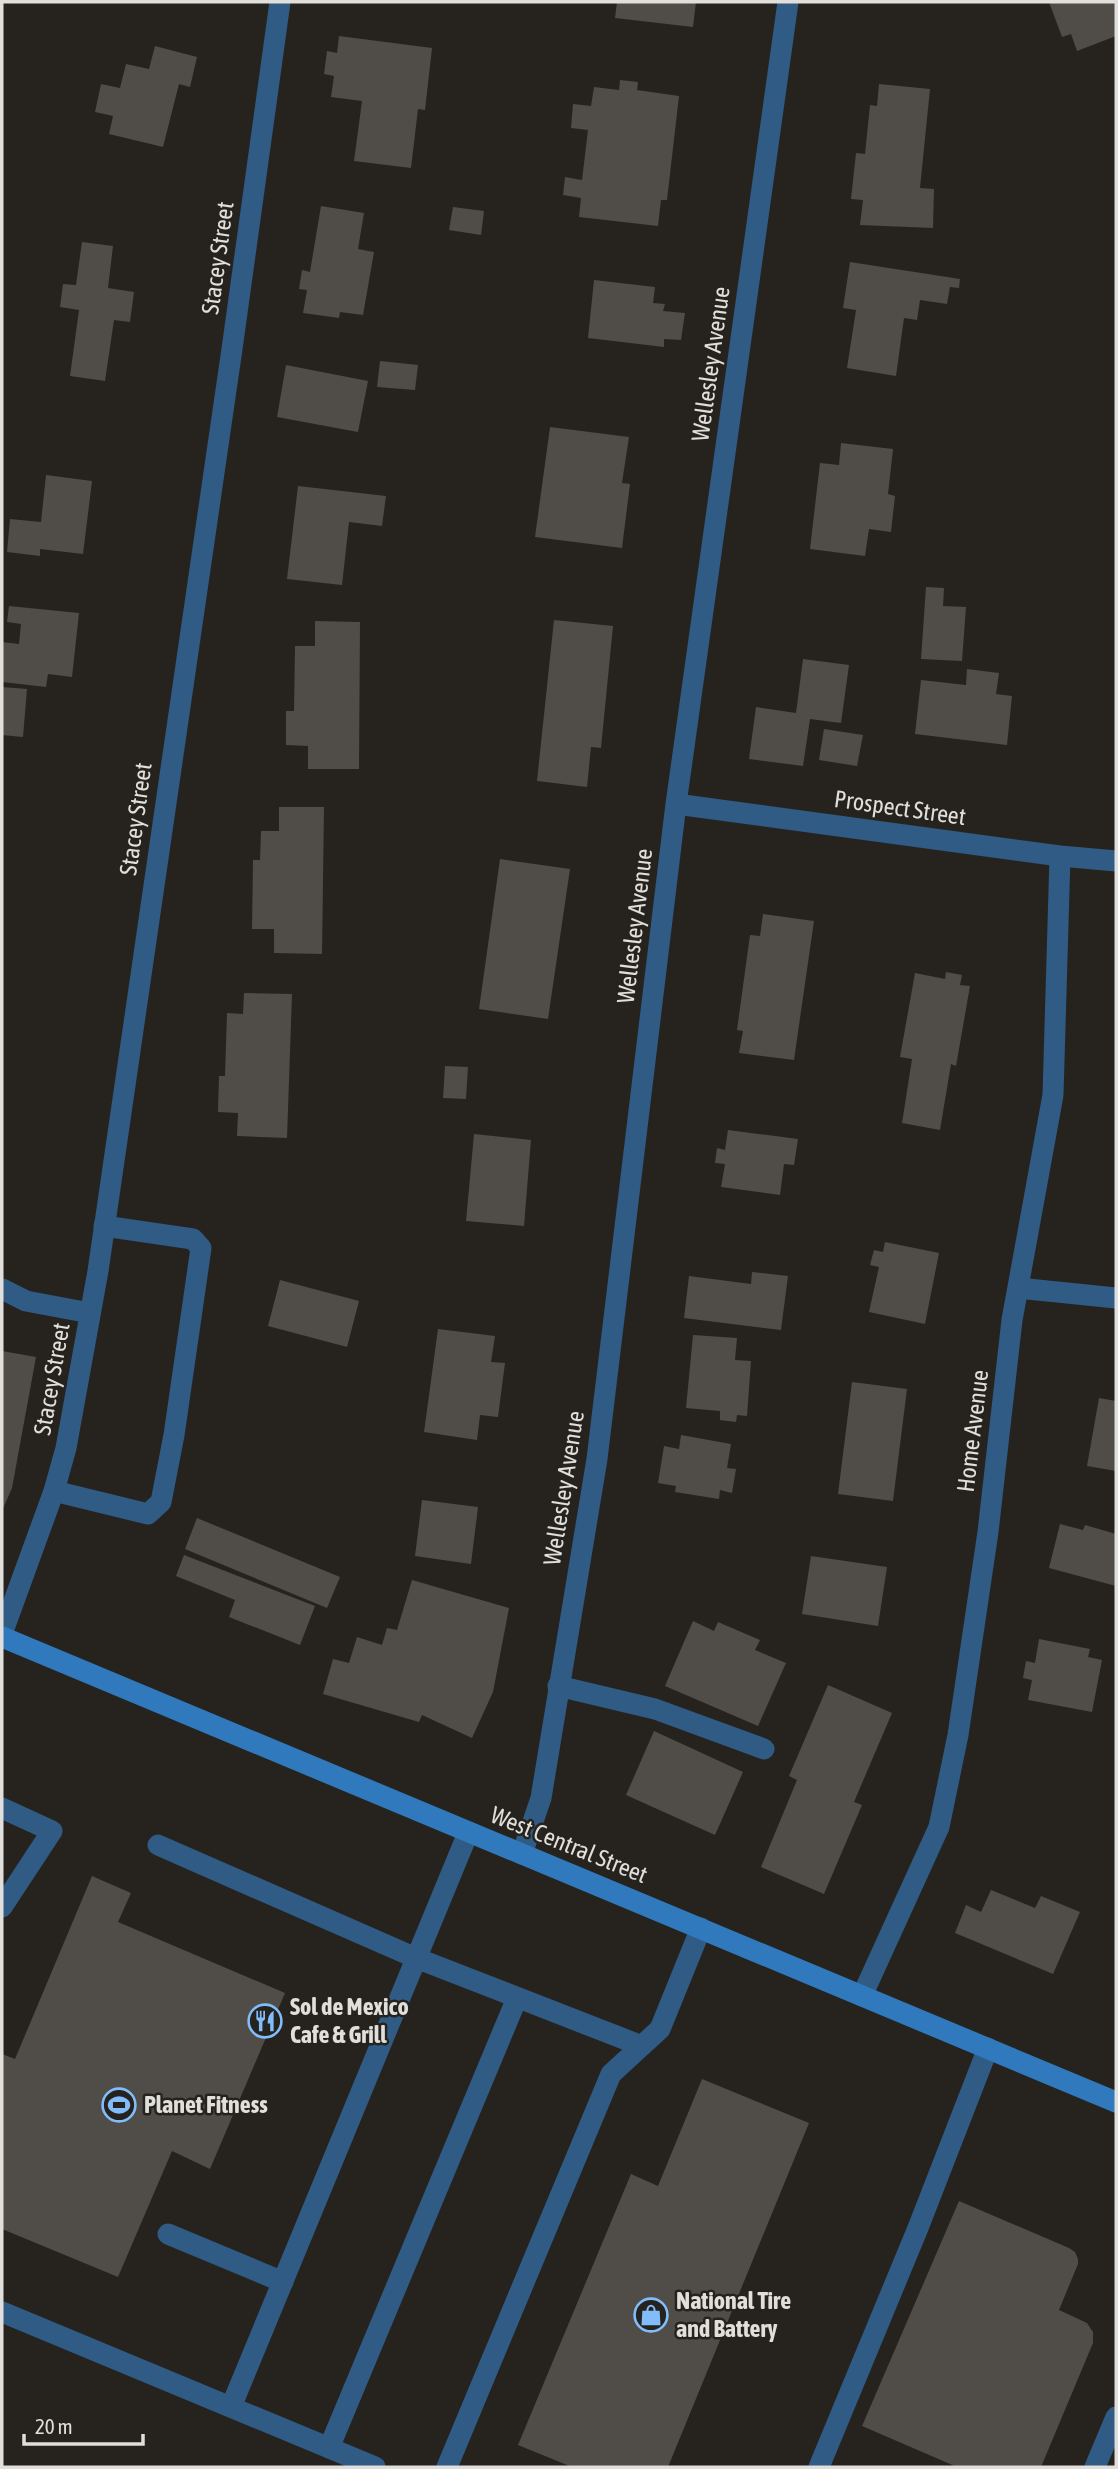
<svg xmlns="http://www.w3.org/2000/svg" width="1118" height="2469" font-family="'Asap Condensed',sans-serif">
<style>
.building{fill:#504c47}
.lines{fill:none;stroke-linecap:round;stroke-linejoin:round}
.lane{stroke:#2f5b85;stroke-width:21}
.street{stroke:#2f5b85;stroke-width:21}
.secondary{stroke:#2f79bc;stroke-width:21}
.labels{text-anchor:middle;stroke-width:5;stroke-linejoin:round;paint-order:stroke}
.street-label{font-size:24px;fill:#e1dfdb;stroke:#26231e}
.poi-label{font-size:24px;font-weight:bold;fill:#e1dfdb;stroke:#26231e;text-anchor:start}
</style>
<rect width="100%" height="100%" fill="#26231e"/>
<path class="building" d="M617 2H696L693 27 615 18Z
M1049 2H1114L1116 8V36L1077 51 1071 34 1062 37Z
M339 36 432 48 425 110 418 109 411 168 354 161 362 101 331 97 334 76 324 74 327 51 337 53Z
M155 46 197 57 190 87 179 84 163 147 109 134 113 116 95 112 101 84 120 88 126 64 149 69Z
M620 80 638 82 637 90 679 96 667 200H661L658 226 579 217 581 198 563 195 565 177 582 180 588 130 571 128 573 104 591 106 594 87 619 90Z
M879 84 930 89 920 188 934 189 933 228 860 225 863 200 851 199 856 153 865 154 870 105 877 106Z
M321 206 364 213 358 249 374 252 363 315 340 312 339 318 303 313 307 290 299 289 302 270 310 272Z
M453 207 484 211 481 235 449 230Z
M82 242 113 246 108 288 134 292 130 322 114 320 105 381 70 376 79 310 60 307 63 284 76 285Z
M850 262 960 279 959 288 950 287 947 304 920 300 917 320 904 318 896 376 847 368 856 310 843 308Z
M594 280 655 287 653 303 665 304 663 311 685 313 681 340 664 339V347L588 338Z
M380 361 418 365 415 390 377 387Z
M286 365 368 381 358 432 277 417Z
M550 427 629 437 622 483 630 484 622 548 535 537Z
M841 443 893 449 888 494 895 496 891 532 869 529 865 556 810 549 820 463 839 465Z
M46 475 92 481 83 554 40 549V556L7 552 10 519 41 522Z
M298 486 386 496 382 526 349 522 342 585 287 579Z
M926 587 944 588 943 606 966 607 962 661 921 659Z
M9 606 79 613 72 677 48 674 46 687 2 682V642L19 644 21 624 7 622Z
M554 620 613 626 601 748 591 747 587 787 537 781Z
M315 621 360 622 359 769H308V746L286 745V711H294L295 646H315Z
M803 659 849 665 841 723 810 719 803 766 749 759 756 707 796 713Z
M967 669 999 673 996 694 1012 696 1007 745 915 734 921 680 966 685Z
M2 687 27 689 23 737 2 735Z
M824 729 863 735 857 766 819 760Z
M279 807H324L322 954 274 953V929H252L253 860H260L261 831H279Z
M500 859 570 869 548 1019 479 1009Z
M763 914 814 921 794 1060 739 1053 743 1031 737 1030 750 935 760 936Z
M946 972 962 975 960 985 970 986 956 1066 951 1064 940 1130 902 1123 912 1059 900 1057 915 973 945 979Z
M244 993 292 994 287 1138 237 1136 238 1113 218 1112 219 1076H225L227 1013 243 1014Z
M445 1066 468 1067 466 1099 443 1098Z
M728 1130 798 1139 794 1165 784 1164 780 1195 721 1187 725 1164 715 1163 717 1148 725 1150Z
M474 1134 531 1140 524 1226 466 1221Z
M885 1242 939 1253 925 1324 869 1312 879 1267 870 1265 874 1250 883 1252Z
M752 1272 788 1276 781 1330 684 1318 689 1276 751 1284Z
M280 1280 359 1301 347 1347 268 1326Z
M438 1329 495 1336 491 1362 505 1363 498 1417 480 1415 477 1440 424 1432Z
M693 1335 737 1338 735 1360 751 1361 747 1416 737 1415 736 1422 720 1420V1411L686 1408Z
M2 1351 36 1357 12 1488 2 1511Z
M852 1382 907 1389 893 1501 838 1494Z
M1099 1398 1116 1401V1471L1087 1466Z
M681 1435 731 1444 727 1468 736 1469 732 1493 720 1490 719 1499 675 1492 676 1486 658 1483 664 1446 679 1449Z
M422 1500 478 1507 471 1564 415 1556Z
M197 1518 340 1577 327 1608 185 1549Z
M1060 1524 1083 1530 1085 1525 1116 1534V1586L1049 1568Z
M184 1555 315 1606 300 1645 229 1617 235 1600 176 1576Z
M811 1556 887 1567 878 1626 802 1614Z
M412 1580 509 1608 493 1692 472 1738 422 1715 419 1722 323 1694 333 1659 349 1663 357 1637 382 1645 387 1628 397 1630Z
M693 1621 714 1631 718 1622 760 1640 755 1650 786 1663 758 1726 665 1686Z
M1039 1639 1090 1649 1088 1657 1102 1660 1092 1712 1028 1700 1032 1680 1023 1678 1026 1661 1035 1663Z
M828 1685 892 1713 854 1802 862 1805 824 1894 761 1867 797 1780 789 1776Z
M654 1731 743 1772 715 1835 626 1795Z
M92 1876 131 1893 118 1922 285 1993 210 2169 172 2151 118 2277 2 2229V2054L15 2059Z
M991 1890 1035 1908 1041 1896 1080 1912 1053 1974 955 1933 966 1905 981 1912Z
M702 2079 809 2123 668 2467H572L518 2445 631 2174 658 2186Z
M959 2201 1069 2248 1075 2252 1078 2259V2264L1059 2310 1087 2323 1093 2332V2343L1041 2467H957L862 2426Z"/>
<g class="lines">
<path class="lane" d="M2 1289 26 1301 90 1313
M54 1491 148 1514 161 1502 174 1435 201 1248 193 1239 104 1226
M558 1686 655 1709 764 1749
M2 1808 52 1831 2 1907
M158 1845 416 1958 642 2046
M168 2234 283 2282
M2 2312 375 2467
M231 2407 468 1833
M329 2448 517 1998
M447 2467 611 2074 660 2029 701 1928
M819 2467 918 2228 988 2048
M1095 2467 1116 2417"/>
<path class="street" d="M676 804 1060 856 1116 861
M1018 1288 1116 1298
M2 1634 54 1491 66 1448 98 1271 232 349 280 2
M522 1854 541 1798 597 1459 676 804 788 2
M862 1996 939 1827 958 1735 988 1532 1012 1320 1053 1095 1060 856"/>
<path class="secondary" d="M2 1637 1116 2102"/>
</g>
<defs>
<symbol id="restaurant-ring" viewBox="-11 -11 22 22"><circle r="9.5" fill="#26231e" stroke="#80bdfa" stroke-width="1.5"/><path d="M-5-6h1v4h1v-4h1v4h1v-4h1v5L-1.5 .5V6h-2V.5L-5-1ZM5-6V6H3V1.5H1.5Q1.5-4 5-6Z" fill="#80bdfa"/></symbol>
<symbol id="stadium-ring" viewBox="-11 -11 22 22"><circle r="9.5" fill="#26231e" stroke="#80bdfa" stroke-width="1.5"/><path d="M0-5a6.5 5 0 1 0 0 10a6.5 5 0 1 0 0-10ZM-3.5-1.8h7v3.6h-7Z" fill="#80bdfa"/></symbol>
<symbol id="shop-ring" viewBox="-11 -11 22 22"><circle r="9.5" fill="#26231e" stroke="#80bdfa" stroke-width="1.5"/><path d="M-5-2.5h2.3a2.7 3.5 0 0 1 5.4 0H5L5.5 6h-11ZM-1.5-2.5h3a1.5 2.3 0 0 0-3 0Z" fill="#80bdfa"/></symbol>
</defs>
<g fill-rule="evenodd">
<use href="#restaurant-ring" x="246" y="2002" width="38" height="38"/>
<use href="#stadium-ring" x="100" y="2086" width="38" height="38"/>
<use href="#shop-ring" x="632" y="2296" width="38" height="38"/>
</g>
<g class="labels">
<g class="street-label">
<text transform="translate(218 258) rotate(-82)" y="8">Stacey Street</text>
<text transform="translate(711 364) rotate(-82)" y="8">Wellesley Avenue</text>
<text transform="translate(900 808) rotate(8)" y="8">Prospect Street</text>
<text transform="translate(136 819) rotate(-82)" y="8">Stacey Street</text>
<text transform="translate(635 926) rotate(-83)" y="8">Wellesley Avenue</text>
<text transform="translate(52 1379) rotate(-80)" y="8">Stacey Street</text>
<text transform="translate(973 1431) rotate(-83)" y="8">Home Avenue</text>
<text transform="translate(564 1488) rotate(-81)" y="8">Wellesley Avenue</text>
<text transform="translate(569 1845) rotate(22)" y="8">West Central Street</text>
</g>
<g class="poi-label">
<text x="290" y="2015">Sol de Mexico<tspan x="290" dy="28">Cafe &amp; Grill</tspan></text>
<text x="144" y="2113">Planet Fitness</text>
<text x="676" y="2309">National Tire<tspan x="676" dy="28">and Battery</tspan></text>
</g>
</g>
<rect width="1118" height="2469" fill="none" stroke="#e1dfdb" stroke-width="7"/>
<path d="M24 2434v10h119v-10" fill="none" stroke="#e1dfdb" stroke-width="3.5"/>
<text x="35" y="2434" font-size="21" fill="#e1dfdb" stroke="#26231e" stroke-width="5" paint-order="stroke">20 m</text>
</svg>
